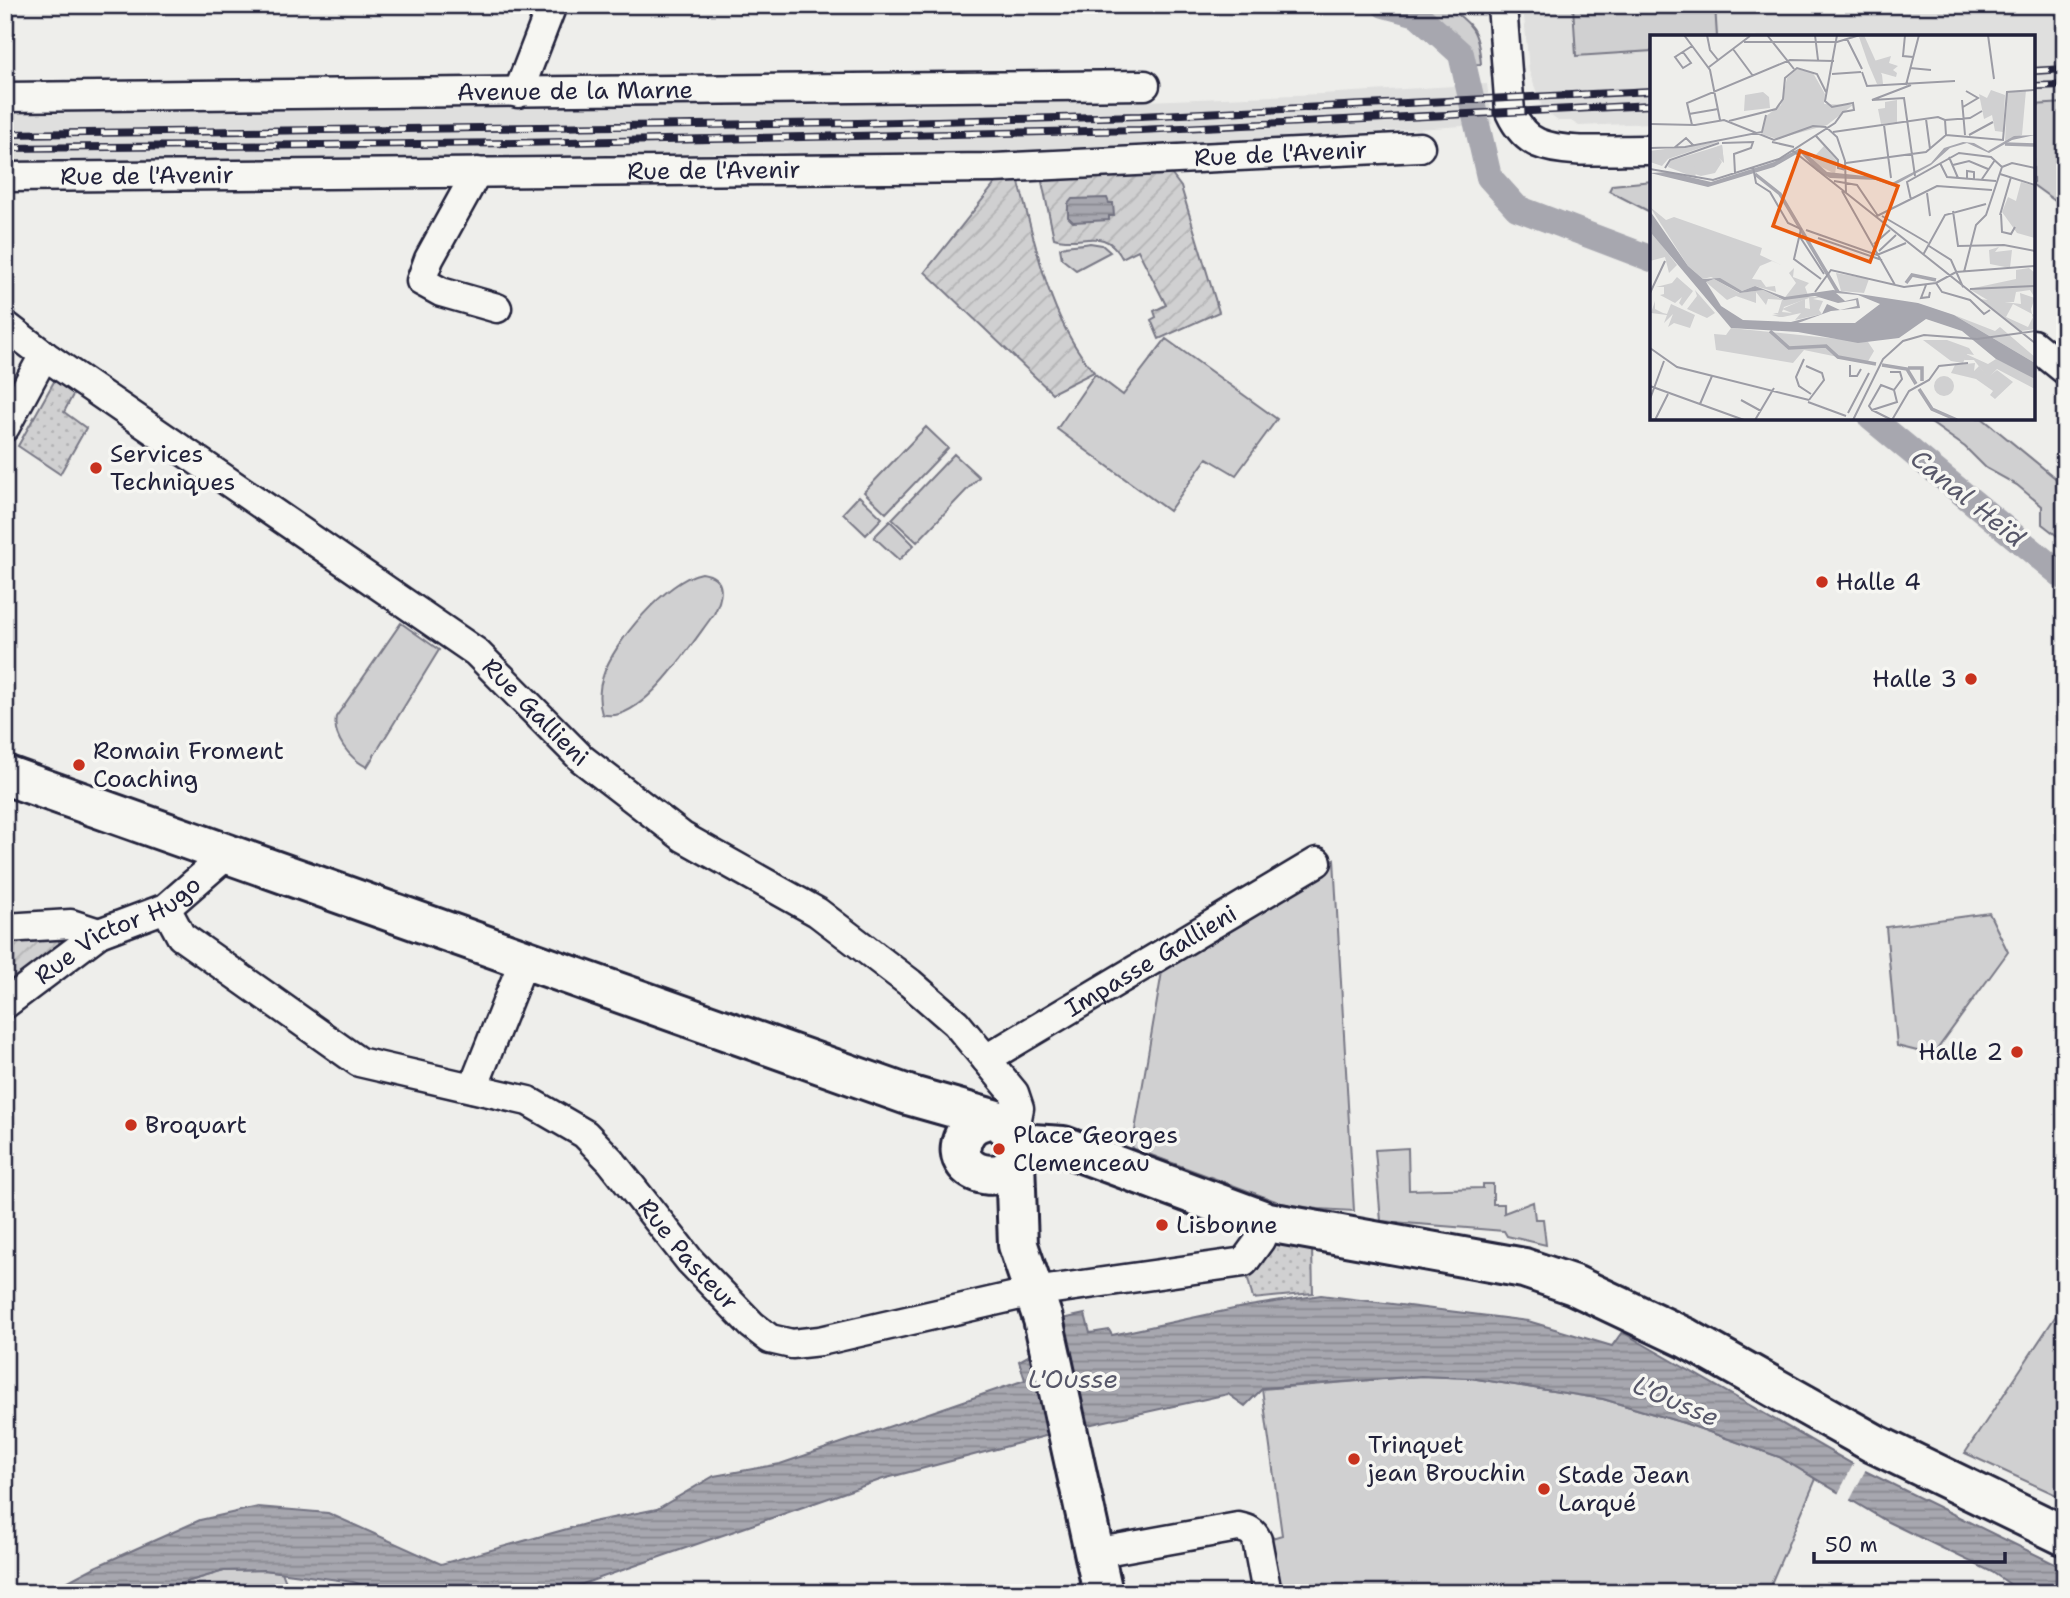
<svg xmlns="http://www.w3.org/2000/svg" width="2070" height="1598" font-family="'Shantell Sans',sans-serif">
<style>
.built{fill:#dfdfde}
.grass{fill:#d0d0d1;stroke:#797986;stroke-width:2}
.park{fill:url(#park-dots);stroke:#797986;stroke-width:2}
.garden{fill:url(#garden-furrows);stroke:#797986;stroke-width:2}
.water{fill:url(#water-rules);stroke:#727281;stroke-width:2}
.pier{fill:#eeeeeb}
.lines{fill:none;stroke-linecap:round;stroke-linejoin:round}
.canal{stroke:#a7a7af;stroke-width:26}
.minor-casing{stroke:#22223b;stroke-width:33}
.secondary-casing{stroke:#22223b;stroke-width:44}
.minor{stroke:#f6f6f2;stroke-width:28}
.secondary{stroke:#f6f6f2;stroke-width:38}
.rail-casing{stroke:#22223b;stroke-width:8}
.rail{stroke:#f6f6f2;stroke-width:5;stroke-dasharray:16;stroke-linecap:butt}
.poi-dot{fill:#c8321e;stroke:#f6f6f2;stroke-width:2.5}
.labels{text-anchor:middle;stroke-width:7;stroke-linejoin:round;paint-order:stroke}
.street-label{font-size:24px;fill:#22223b;stroke:#f6f6f2}
.poi-label{font-size:24px;fill:#22223b;stroke:#f6f6f2;text-anchor:start}
.water-label{font-size:26px;font-style:italic;fill:#575769;stroke:#f6f6f2}
.inset-river{fill:none;stroke:#a7a7af;stroke-width:3.5}
.inset-road{fill:none;stroke:#9c9ca5;stroke-width:2}
.view{fill:#e8590c;fill-opacity:0.15;stroke:#e8590c;stroke-width:3.5}
.inset-edge{fill:none;stroke:#22223b;stroke-width:3.5}
</style>
<defs>
<pattern id="park-dots" width="8" height="8" patternUnits="userSpaceOnUse" patternTransform="scale(1.75)"><rect width="8" height="8" fill="#d0d0d1"/><path d="M2 2h.1M6 6h.1" fill="none" stroke="#b2b2b4" stroke-width="1.8" stroke-linecap="round"/></pattern>
<pattern id="garden-furrows" width="10" height="10" patternUnits="userSpaceOnUse" patternTransform="scale(1.75)"><rect width="10" height="10" fill="#d0d0d1"/><path d="M-1 1l2-2M0 10L10 0M9 11l2-2" fill="none" stroke="#b2b2b4"/></pattern>
<pattern id="water-rules" width="6" height="5" patternUnits="userSpaceOnUse" patternTransform="scale(1.75)"><rect width="6" height="5" fill="#a7a7af"/><path d="M0 2.5h6" fill="none" stroke="#888890"/></pattern>
</defs>
<rect width="100%" height="100%" fill="#eeeeeb"/>
<filter id="ink" filterUnits="userSpaceOnUse"><feTurbulence type="fractalNoise" baseFrequency=".0143" numOctaves="2"/><feDisplacementMap in="SourceGraphic" scale="14" xChannelSelector="R" yChannelSelector="G"/><feConvolveMatrix kernelMatrix="1 2 1 2 8 2 1 2 1" color-interpolation-filters="sRGB"/></filter>
<g filter="url(#ink)">
<path class="built" d="M1523 5H2065V103L2033 105V37H1652V123L1579 126 1571 121H1558L1543 110 1529 71Z
M1487 84 1492 124 1253 140 1245 143 802 158 786 152 5 165V112L1146 101 1321 94Z"/>
<path class="grass" d="M1445 5C1473 25 1478 29 1481 64L1467 65 1464 53 1418 11 1400 6Z
M1715 5 1717 37H1652V51L1576 56 1573 6Z
M2065 103V203L2062 206 2033 185V105Z
M1652 181V213L1609 191 1612 185Z
M1090 243 1102 245 1110 252 1076 270 1062 259 1060 248C1068 243 1080 246 1090 243Z
M1166 339 1277 419 1236 475 1207 458 1169 511 1057 429 1095 374 1123 395Z
M1924 418H1982L2065 486V542L2042 524V506L2017 485 1986 468 1965 447Z
M926 427 948 448 886 513 864 492Z
M954 454 979 477 917 542 892 519Z
M859 496 882 518 866 535 843 513Z
M890 521 914 545 899 560 874 537Z
M702 573C728 577 722 598 714 614 693 641 641 727 602 714 598 702 599 687 603 676 613 643 667 579 702 573Z
M401 623 439 650 367 767C350 759 332 737 336 717Z
M1334 859 1354 1211 1318 1209 1281 1203 1132 1148 1164 960Z
M1989 913 2008 952 1933 1055 1897 1046 1886 927Z
M1408 1148 1409 1190 1483 1188V1184H1493V1204H1504V1213L1533 1202 1535 1219H1543L1546 1245 1507 1236 1504 1231 1381 1221 1375 1150Z
M2065 1302V1499L1965 1453Z
M1421 1376 1470 1378 1603 1399 1684 1423 1780 1457 1816 1479 1767 1593H1281L1272 1538 1282 1535 1262 1389Z
M264 1570 282 1572 290 1593H159L169 1587 224 1571Z"/>
<path class="park" d="M56 378 75 391 64 412 86 428 60 474 18 446Z
M1272 1239 1312 1248 1313 1293 1253 1299 1245 1267Z"/>
<path class="garden" d="M1169 171 1181 187 1219 312 1159 339 1151 320 1156 317 1154 311 1166 305 1138 250 1122 258C1104 224 1081 247 1054 238L1041 177Z
M1018 179C1036 244 1048 319 1094 372L1052 393 925 272 998 180Z
M56 931 61 949 5 989V937Z"/>
<path class="water" d="M1107 198 1109 203H1113L1114 216H1109V220L1073 222 1068 217V204L1072 199Z
M1321 1295 1528 1321 1612 1346 1622 1332 1863 1470 2059 1566H2065V1593H2023L1992 1572 1888 1522 1779 1457 1684 1423 1603 1399 1470 1378 1421 1376 1263 1388 1245 1406 1228 1394 1083 1426 883 1479 557 1593H389L353 1582 264 1570 224 1571 169 1587 159 1593H53L68 1581 95 1567 200 1520 258 1507 328 1513 441 1564 592 1522 657 1509 714 1476 780 1464 1025 1380 1019 1361 1030 1355 1033 1325 1085 1314 1090 1333 1109 1330 1112 1335 1243 1307Z"/>
<path class="pier" d="M1855 1461 1867 1467 1849 1502 1837 1496Z"/>
<g class="lines">
<path class="canal" d="M1384 5 1417 14 1461 54 1489 177 1517 208 1652 259
M1871 418 2065 578"/>
<defs>
<g id="minor">
<path d="M1502 5 1510 112C1516 125 1524 137 1538 143 1565 155 1621 149 1652 150"/>
<path d="M518 93 552 5"/>
<path id="s1" d="M5 97 1145 85"/>
<path d="M477 172 429 259 421 281 441 292 497 308"/>
<path id="s2" d="M5 177 994 168 1420 147"/>
<path id="s3" d="M5 325 44 355 476 652 582 759 683 837 817 912 910 983 956 1023 1014 1093 1019 1108 1014 1134"/>
<path d="M2033 344 2065 370"/>
<path d="M5 427 44 355"/>
<path id="s4" d="M166 908 181 936 359 1062 528 1101 585 1134 611 1161 690 1261 752 1325 770 1339 792 1344 820 1341 1033 1292 1244 1262 1260 1240 1268 1222"/>
<path d="M5 928 71 924 99 933"/>
<path id="s5" d="M5 1004 99 933 166 908 229 853"/>
<path id="s6" d="M986 1059 1317 862"/>
<path d="M473 1088 524 960"/>
<path d="M1094 1553 1238 1527C1248 1529 1253 1531 1257 1540L1267 1593"/>
</g>
<path id="secondary" d="M5 775 908 1095 1000 1121 1014 1134C1034 1194 942 1182 964 1136 969 1125 978 1121 990 1119
M1017 1143 1063 1146 1268 1222 1524 1268 1574 1285 1686 1338 1875 1444 2065 1536
M1015 1161 1018 1245 1043 1319 1103 1593"/>
</defs>
<use href="#minor" class="minor-casing"/>
<use href="#secondary" class="secondary-casing"/>
<use href="#minor" class="minor"/>
<use href="#secondary" class="secondary"/>
<defs>
<path id="rail" d="M2033 71 2065 69
M2033 86 2065 85
M5 134 858 123 1140 116 1652 91
M5 148 517 143 1140 130 1652 105"/>
</defs>
<use href="#rail" class="rail-casing"/>
<use href="#rail" class="rail"/>
</g>
</g>
<g class="poi-dot">
<circle cx="96" cy="468" r="7"/>
<circle cx="1822" cy="582" r="7"/>
<circle cx="1971" cy="679" r="7"/>
<circle cx="79" cy="765" r="7"/>
<circle cx="2017" cy="1052" r="7"/>
<circle cx="131" cy="1125" r="7"/>
<circle cx="999" cy="1149" r="7"/>
<circle cx="1162" cy="1225" r="7"/>
<circle cx="1354" cy="1459" r="7"/>
<circle cx="1544" cy="1489" r="7"/>
</g>
<g class="labels">
<g class="street-label">
<text dy="8" stroke="none"><textPath href="#s1" startOffset="570">Avenue de la Marne</textPath></text>
<text dy="8" stroke="none"><textPath href="#s2" startOffset="1276">Rue de l'Avenir</textPath></text>
<text dy="8" stroke="none"><textPath href="#s2" startOffset="709">Rue de l'Avenir</textPath></text>
<text dy="8" stroke="none"><textPath href="#s2" startOffset="142">Rue de l'Avenir</textPath></text>
<text dy="8" stroke="none"><textPath href="#s3" startOffset="658">Rue Gallieni</textPath></text>
<text dy="8" stroke="none"><textPath href="#s5" startOffset="136">Rue Victor Hugo</textPath></text>
<text dy="8" stroke="none"><textPath href="#s6" startOffset="192">Impasse Gallieni</textPath></text>
<text dy="8" stroke="none"><textPath href="#s4" startOffset="648">Rue Pasteur</textPath></text>
</g>
<g class="poi-label">
<text x="110" y="462">Services<tspan x="110" dy="28">Techniques</tspan></text>
<text x="1836" y="590">Halle 4</text>
<text x="1957" y="687" text-anchor="end">Halle 3</text>
<text x="93" y="759">Romain Froment<tspan x="93" dy="28">Coaching</tspan></text>
<text x="2003" y="1060" text-anchor="end">Halle 2</text>
<text x="145" y="1133">Broquart</text>
<text x="1013" y="1143">Place Georges<tspan x="1013" dy="28">Clemenceau</tspan></text>
<text x="1176" y="1233">Lisbonne</text>
<text x="1368" y="1453">Trinquet<tspan x="1368" dy="28">jean Brouchin</tspan></text>
<text x="1558" y="1483">Stade Jean<tspan x="1558" dy="28">Larqué</tspan></text>
</g>
<g class="water-label">
<text transform="translate(1968 498) rotate(39)" y="9">Canal Heïd</text>
<text x="1073" y="1388">L'Ousse</text>
<text transform="translate(1676 1401) rotate(23)" y="9">L'Ousse</text>
</g>
</g>
<g transform="translate(1650 35)">
<rect width="385" height="385" fill="#eeeeeb"/>
<path d="M241 21 239 28 248 31 243 35 247 38 246 42 228 37 224 26ZM113 57 119 62 120 73 94 76 95 60ZM247 65V87L231 89 228 74 235 73V67ZM72 110 74 128 69 123 72 127 65 138 51 141 17 130ZM174 111 187 126 185 139 160 126ZM371 147 385 151V203L367 198 352 177 358 162 366 166ZM349 212 345 217 362 215 360 233 340 229 339 215ZM27 242 43 256 32 271 29 268 32 262 25 268 10 260 14 259V252H6L22 248ZM45 255 65 278 57 283 37 274 47 261ZM370 258 385 263 381 274 385 294 371 296 330 264 371 269ZM363 269 384 280 378 292 356 282ZM159 262H171L163 264 173 266 169 275 172 279 145 285 151 278 133 282H129L122 280 142 278 132 274 155 264V273L160 274ZM5 266V274L13 278 17 279 21 269 45 280 40 293 24 288 18 292 23 279 14 288 17 280 1 278ZM273 305H297L319 313 324 320 317 319 313 328 301 326ZM325 328 324 336 329 331 338 342 347 335 363 347 345 364 340 360 343 356 326 344 301 338 305 330ZM284 351a10 10 0 1 1 20 0a10 10 0 1 1-20 0Z" fill="#d0d0d1" fill-rule="evenodd"/>
<path d="M376 55 372 100 355 108 357 58ZM0 172 16 185 24 182 112 213 110 220 131 230 122 226 110 231 102 244 111 245 116 252 125 251 126 257 105 251 92 256 61 242 53 244 38 231ZM0 195 27 230 19 238 15 222 0 226ZM144 233 143 242 159 248 155 252 159 263 134 272 132 277 142 278 132 281 123 278H128L132 265 118 264 116 270 106 257V268L86 261 77 265 56 247 64 244 89 258 113 255 133 265 146 248 139 238ZM379 233 385 238V263L380 255 366 257 364 267H341L319 254 366 244V235ZM304 280 345 296 350 292 385 322V328ZM81 293 218 307 224 316 217 328 154 315 143 328 66 315 64 299 76 300ZM316 319 338 329 346 324 377 339 385 344V354L347 334 338 343 324 325H314Z" fill="#d0d0d1"/>
<path d="M186 238 219 244 214 258 191 256Z" fill="#d0d0d1"/>
<path d="M214 0 232 40 233 49H227L218 28 209 2ZM147 34 163 38 175 59 174 69 203 70 177 90 127 104 111 99 116 81 131 70 137 43ZM68 107 18 124 12 131 0 127V116ZM72 110 74 128 70 123 44 126 46 143 18 132 20 126Z" fill="#d0d0d1"/>
<path d="M341 55 355 60 353 97 345 96 342 80 334 84 329 59 337 63Z" fill="#d0d0d1"/>
<path d="M385 100 362 105 339 118 317 108 300 113 281 130 243 151 226 145 180 143 167 136 150 117 124 132 58 152 0 138 19 137 61 147 124 127 150 113 177 137 224 142 240 149 281 128 294 113 313 107 324 108 338 116 364 101ZM0 176 38 231 53 244 70 243 92 256 105 251 135 262 183 255 268 268 304 280 385 328V344L346 324 312 296 276 284 249 303 208 308 148 297 81 293 2 199ZM64 244 90 258 113 255 134 265 165 261 188 268 206 265 207 271 190 275 177 269 172 279 141 287 93 285 71 271 56 247ZM186 258 208 260 230 269 205 288H148L181 276 210 273 208 263 195 266Z" fill="#a7a7af" fill-rule="evenodd"/>
<path class="inset-river" d="M355 109 385 110M105 139 130 159 188 257M256 248 262 240 286 245M120 296 139 313 176 311 188 322 226 329M232 330 257 334 266 349M258 333H272V346M269 354 282 374 307 385"/>
<path class="inset-road" d="M34 0 60 35 70 85M57 0 60 15 68 25M117 0 144 34M165 0 168 25M255 0 253 21 263 22M338 0 344 44M197 4 212 34M94 7H187L210 0M83 14 103 41M33 17 41 28 33 33 25 22 42 11M59 32 100 1M260 33 281 35M212 37 217 51 305 46M182 39 211 37M256 50 269 0M261 50 222 65 254 63 265 141M312 65 315 100M313 72 328 63 316 56M39 79 68 74M276 84 280 114M295 85 320 83 332 76M79 86 126 74 133 64 135 43 147 33 167 39 176 57M0 89 45 90 74 85 124 105 163 91 176 92M42 90 37 68 140 25 184 26M234 90 241 143M176 92 187 102 195 126 196 158M183 97 288 82 295 85 296 100M296 100 353 105 357 57 385 55M319 100 343 87M166 101 188 125V133L196 135M122 107 144 112M72 108 103 107 101 113 84 119 85 138M0 113 35 112 112 97 116 80M24 113 36 103 44 111M142 115 385 308M299 122 308 143M196 128 276 117 296 100M290 128 297 142 346 146M303 130 319 126 338 134M103 132 106 148 120 157 138 188 151 194 144 224 171 244M352 132 362 128 385 133M15 133 20 125 69 108M0 134 63 145 129 124 185 88 193 77 204 75 203 68 182 72 175 66 187 0M350 139 385 150M317 144V136L324 137V144M332 144 345 125M184 146 207 150 228 181M192 156 245 250M277 158 280 181M261 165 257 147 309 118 341 122 352 132M303 176 308 211 354 210 385 216M351 179 352 197 361 199 365 192M350 180 361 142M232 181 278 208M225 182 287 151 342 155M156 195 227 220 256 208M150 202 174 239M168 203 232 225M224 209 240 195M279 211 301 225 313 252M229 216 246 200M273 220 295 180 336 169M314 237 326 190 336 180 352 132M286 248 306 237 385 231M286 248 292 257 320 265 334 279 340 275M276 250 271 263 279 262 280 257M320 254 385 251M165 257 181 235 254 252 286 248M0 258 15 226M0 313 27 332 159 365M154 324 146 342 149 351 161 359M200 330V341H207L211 334M156 331 172 338 174 345 159 365M240 337H250L252 344 244 355M231 350 244 355 247 367 222 375 219 371ZM0 351 94 385M0 364 14 326M91 365 111 376M158 367 196 381M50 369 62 341M222 375 242 385M198 378 219 338M5 385 18 359M105 385 124 353M203 385 233 324 253 306 274 300 327 304 385 296M242 385 259 356 279 345 289 331 318 328"/>
<path class="view" d="M150 116 248 151 220 227 123 191Z"/>
<rect width="385" height="385" class="inset-edge"/>
</g>
<rect width="2070" height="1598" fill="none" stroke="#f6f6f2" stroke-width="28"/>
<rect x="14" y="14" width="2042" height="1570" fill="none" stroke="#22223b" stroke-width="2.5" filter="url(#ink)"/>
<path d="M1814 1552v10h191v-10" fill="none" stroke="#22223b" stroke-width="3.5"/>
<text x="1825" y="1552" font-size="21" fill="#22223b" stroke="#f6f6f2" stroke-width="5" paint-order="stroke">50 m</text>
</svg>
